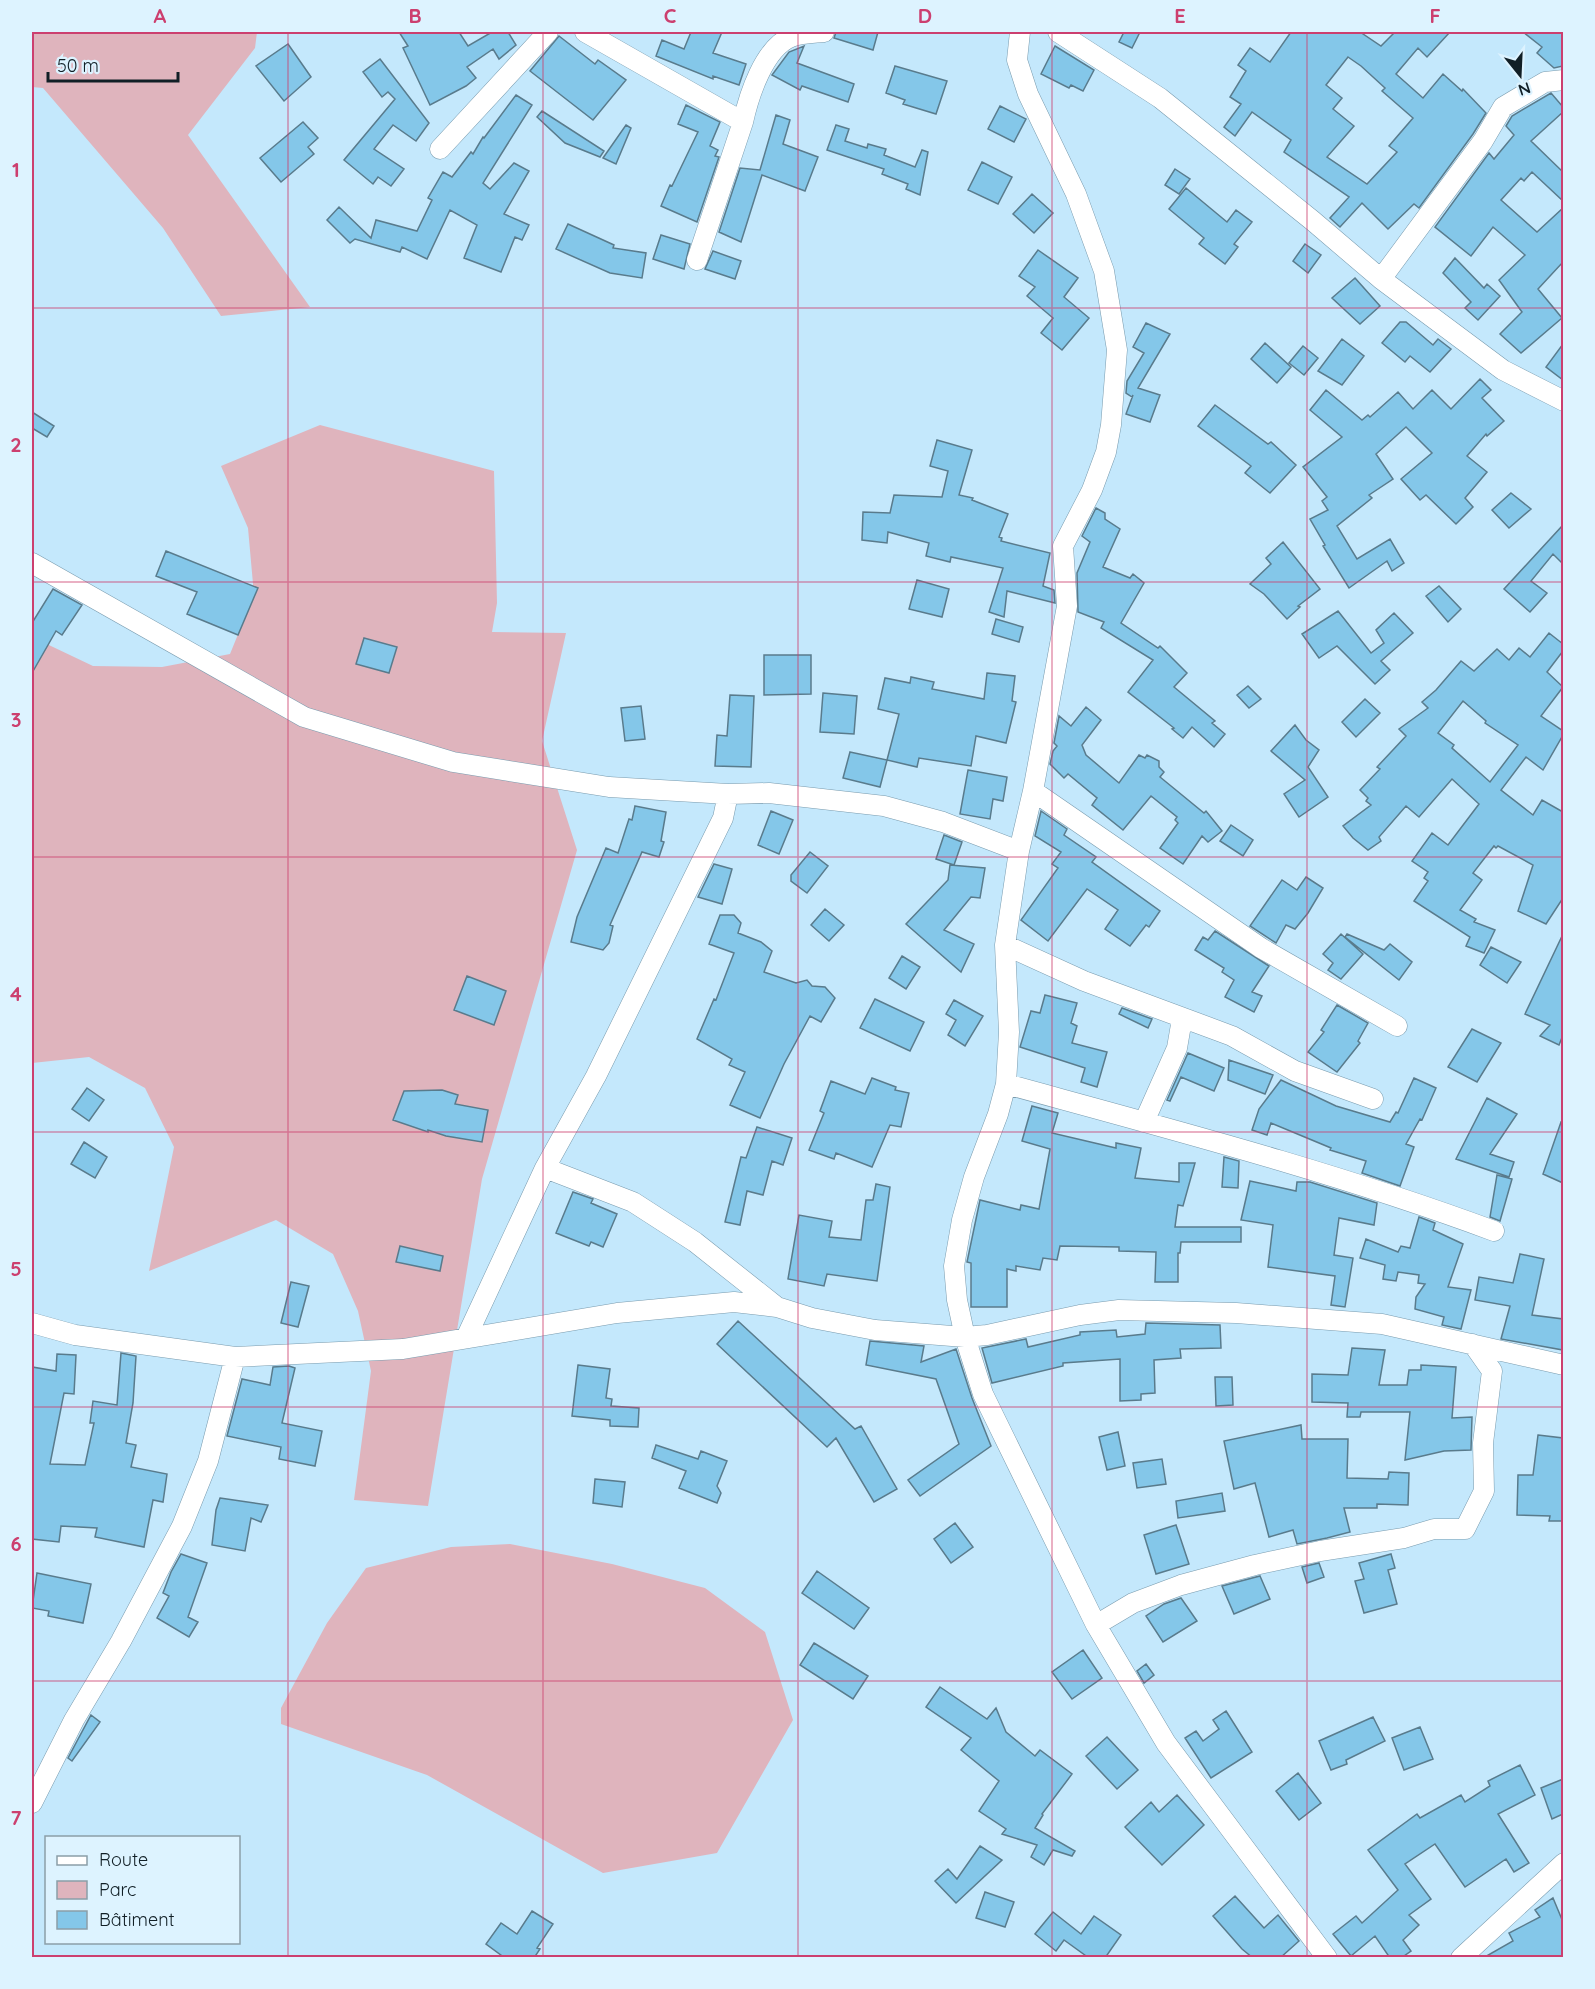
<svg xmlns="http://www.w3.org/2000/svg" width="1595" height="1989" font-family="Quicksand,sans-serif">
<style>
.green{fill:#dfb4bd}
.building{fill:#84c7e9;stroke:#597b8c;stroke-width:1.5;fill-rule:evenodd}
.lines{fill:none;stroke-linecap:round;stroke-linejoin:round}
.minor-casing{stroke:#799bae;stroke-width:21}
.minor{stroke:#fff;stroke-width:20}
.grid{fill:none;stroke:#cc3f6f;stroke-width:1.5;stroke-opacity:0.55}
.neatline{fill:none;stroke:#cc3f6f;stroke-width:2}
.grid-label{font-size:20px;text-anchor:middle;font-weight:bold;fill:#cc3f6f}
</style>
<rect width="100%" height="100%" fill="#c4e8fc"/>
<path class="green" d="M32 32H257L255 48 188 135 310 307 221 316 163 228 43 88 32 87Z
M320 425 494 471 497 603 492 632 566 633 542 741 577 850 482 1179 428 1506 354 1500 371 1371 358 1311 333 1254 276 1220 149 1271 174 1147 145 1088 89 1057 32 1063V637L93 666 162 667 230 654 254 595 248 528 221 466Z
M510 1544 612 1564 705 1588 765 1632 793 1720 717 1853 603 1873 427 1775 281 1724V1708L327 1623 366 1568 451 1547Z"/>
<path class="building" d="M399 32H459L468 46 492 32H508L516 45 499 59 493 49 467 67 476 78 466 86 430 105 403 48 408 46Z
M691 32H722L713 53 746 64 739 85 713 76V79L656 56 662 40 684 49Z
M836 32H878L873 50 834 38Z
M1124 32H1140L1132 48 1119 42Z
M1291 32H1360L1381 46 1395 32H1450L1427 57 1418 48 1396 74 1423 98 1443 74 1462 91 1463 89 1486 113 1473 134 1419 208 1414 204 1388 229 1362 203 1340 227 1330 218 1349 197 1284 152 1291 140 1252 112 1235 136 1224 127 1241 104 1230 97 1246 71 1238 65 1250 48 1270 62ZM1348 57 1361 66 1385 88 1382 91 1413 118 1389 146 1397 152 1367 184 1327 157 1354 126 1333 109 1342 98 1326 85Z
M1523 32H1563V66L1554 68 1537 53 1542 47Z
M559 36 595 64 598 60 626 80 593 120 530 71Z
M288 44 311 77 284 101 256 66Z
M804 46 797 63 854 84 848 102 802 86 800 90 772 75 789 52Z
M1055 46 1094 70 1083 91 1071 85 1069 88 1041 74Z
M380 59 429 123 416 141 393 125 374 149 404 169 391 186 378 177 373 184 344 160 395 99 388 92 382 97 363 72Z
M895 66 947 81 936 114 903 104 905 100 886 93Z
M1551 93 1563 107V112L1531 141 1563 172V201L1532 172 1524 181 1521 178 1501 200 1537 232 1563 208V262L1538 289 1562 318 1521 353 1500 334 1522 312 1499 280 1525 255 1493 227 1471 256 1435 227 1489 153 1494 159 1514 135 1506 126 1512 116Z
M516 95 532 105 483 183 490 189 514 163 529 171 504 214 529 225 522 240 515 237 501 272 464 258 477 225 450 210 427 259 402 247 400 252 355 239 350 243 327 220 339 207 371 238 376 220 417 231 432 200 428 198 443 172 452 177 471 152 473 154 483 137 484 138Z
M686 105 720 122 710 146 718 150 715 156 719 157 697 222 661 206 670 185 672 186 698 132 678 124Z
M1000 106 1026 119 1014 142 988 129Z
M542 111 604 151 600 157 565 143 537 117Z
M776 115 790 120 783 144 818 157 805 191 762 175 741 242 719 232 740 168 760 170Z
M303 122 318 138 308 147 314 154 281 182 260 158Z
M626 125 631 128 616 164 603 158Z
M836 125 849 129 845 141 867 148 868 144 886 149 884 155 915 167 922 150 928 152 920 195 906 189 908 184 882 174 884 169 827 150Z
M982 162 1012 177 998 204 968 190Z
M1175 169 1190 179 1179 194 1165 185Z
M1186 188 1227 222 1236 210 1252 222 1234 244 1238 247 1225 264 1199 244 1204 238 1169 209Z
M1032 194 1053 213 1034 233 1013 214Z
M568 224 614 245 613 248 646 253 642 278 610 273 556 249Z
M661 235 690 244 684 269 653 259Z
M1305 244 1321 255 1308 273 1293 261Z
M1038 250 1078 278 1064 297 1089 318 1062 350 1041 333 1053 318 1027 296 1035 287 1019 276Z
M713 251 741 261 735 279 705 269Z
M1455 258 1484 288 1487 284 1500 296 1478 320 1465 308 1471 302 1443 273Z
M1355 278 1380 306 1360 324 1332 298Z
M1400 322H1406L1433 345 1438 339 1451 349 1430 372 1410 356 1405 362 1382 343Z
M1146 323 1170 334 1138 388 1160 395 1150 422 1126 414 1133 395 1132 397 1126 393 1127 381 1144 353 1133 347Z
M1342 339 1364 356 1342 385 1318 371Z
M1265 343 1291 367 1277 383 1251 359Z
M1563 344V380L1546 367Z
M1303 346 1318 358 1304 375 1289 363Z
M1480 379 1491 390 1482 398 1504 421 1487 436 1486 434 1467 456 1487 472 1465 498 1473 507 1456 524 1426 495 1420 500 1401 479 1432 453 1406 427 1376 454 1393 479 1369 495 1372 498 1337 526 1357 559 1390 539 1404 563 1392 571 1387 561 1349 588 1323 546 1325 545 1310 519 1328 510 1322 501 1327 497 1303 467 1342 437 1310 410 1326 390 1362 420 1368 415 1370 417 1398 392 1413 409 1432 390 1451 409Z
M1215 405 1268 444 1271 442 1296 465 1270 493 1245 473 1251 466 1198 426Z
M32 412 54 426 47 437 32 428Z
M937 440 972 450 959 495 973 498 972 500 1008 514 999 537 1002 538 1001 541 1050 553 1043 586 1054 590 1055 603 1007 591 1004 617 989 612 1003 568 951 557 950 562 926 556 929 543 888 532 887 543 862 540 863 512 890 513 894 495 942 497 948 471 930 466Z
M1511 493 1531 509 1509 528 1492 510Z
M1096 508 1105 513V519L1120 529 1103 567 1130 578 1133 574 1144 583 1121 623 1158 648 1160 646 1187 673 1174 687 1215 721 1212 723 1225 734 1214 747 1192 727 1183 738 1172 729 1174 728 1128 692 1153 660 1101 628 1104 622 1078 612 1077 573 1090 542 1082 536Z
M1563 525V564L1553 554 1531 581 1547 593 1530 612 1504 589Z
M1283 542 1320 589 1298 606 1300 607 1287 619 1264 594 1250 584 1271 564 1266 558Z
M166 551 258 588 238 635 187 614 197 592 156 576Z
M917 580 949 589 942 617 909 609Z
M1439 586 1461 609 1448 622 1426 596Z
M53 589 82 605 62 635 56 631 32 673V623Z
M1338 611 1371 653 1384 643 1376 630 1394 613 1413 633 1381 661 1390 670 1375 684 1337 646 1319 658 1302 634Z
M996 619 1023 627 1019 642 992 634Z
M1549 633 1563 644V651L1547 672 1563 687 1541 716 1563 731V735L1543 770 1526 757 1501 790 1533 815 1542 800 1563 812V898L1546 924 1518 911 1533 865 1498 846 1496 848 1494 846 1473 873 1482 880 1460 910 1476 919 1474 922 1495 930 1484 953 1466 946 1470 937 1414 901 1428 881 1424 878 1428 872 1412 861 1432 833 1448 845 1479 804 1452 779 1419 817 1406 806 1379 837 1381 841 1368 850 1353 838 1343 826 1371 805 1366 801 1368 798 1360 790 1380 769 1377 767 1406 736 1399 729 1428 708 1422 702 1436 690 1461 661 1474 671 1497 649 1509 660 1519 648 1530 657ZM1463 701 1486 721 1485 723 1518 745 1490 782 1452 748 1454 745 1438 733Z
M364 638 397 647 389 673 356 664Z
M764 655H811V694L764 695Z
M987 673 1015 676 1012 701 1016 702 1006 743 976 736 971 766 919 758 917 767 887 760 899 714 878 709 885 678 910 683 911 677 934 682 932 689 984 699Z
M1248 686 1261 699 1249 708 1237 695Z
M823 693 857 696 854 734 820 732Z
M730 695 754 696 751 767 715 766 717 735 727 736Z
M1365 699 1380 713 1356 737 1342 722Z
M641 706 645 739 625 741 621 708Z
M1086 707 1101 720 1082 745 1086 755 1119 783 1139 755 1145 758 1147 755 1159 761V767L1164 772 1160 777 1204 813 1206 811 1222 831 1208 842 1202 836 1183 864 1160 848 1178 823 1175 820 1177 817 1151 796 1123 830 1092 805 1097 798 1068 774 1064 778 1050 764 1053 751 1057 746 1054 743 1059 716 1071 726Z
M1295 725 1306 740 1319 750 1308 767 1328 797 1299 817 1284 794 1305 780 1271 751Z
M850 752 887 760 880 787 843 778Z
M968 770 1007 777 1003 801 993 799 990 819 960 814Z
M635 806 666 812 661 841 664 842 659 857 642 852 610 925 613 926 609 943 603 950 571 942 577 917 606 848 618 853 629 819 632 820Z
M771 811 793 820 779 854 758 845Z
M1041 811 1067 829 1064 835 1096 857 1092 862 1160 911 1149 927 1146 925 1130 946 1105 929 1118 910 1087 889 1048 941 1021 920 1058 868 1052 864 1061 852 1035 836Z
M1231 825 1253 840 1243 856 1220 841Z
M944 835 962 842 954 865 936 859Z
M810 852 828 866 807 893 791 881V875Z
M714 864 732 869 722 904 698 897Z
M950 865 985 868 980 898 971 897 944 930 974 944 961 972 906 924 948 880Z
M1306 877 1323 888 1308 913 1295 929 1286 925 1276 943 1250 926 1282 880 1297 890Z
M825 909 844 925 829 941 811 925Z
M720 915H734L741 923 738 933 761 942 772 951 764 972 796 983 807 980 812 986 825 987 835 998 821 1022 810 1016 784 1064 760 1118 730 1105 745 1072 729 1065 732 1059 697 1039 714 999 716 1000 734 953 709 944Z
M1215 931 1269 966 1252 992 1262 996 1254 1012 1225 997 1234 980 1222 972 1224 968 1195 950 1203 937 1208 940Z
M1341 934 1363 954 1341 979 1328 970 1333 963 1323 954Z
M1347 934 1384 950 1390 944 1412 962 1399 980 1345 937Z
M1563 934V1035L1559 1045 1540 1036 1550 1025 1525 1014Z
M1491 947 1521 962 1507 983 1480 965Z
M902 956 920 967 906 989 889 978Z
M467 976 506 991 494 1025 454 1010Z
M1045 995 1077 1003 1071 1023 1077 1026 1072 1043 1107 1052 1097 1087 1081 1082 1085 1068 1020 1047 1031 1011 1040 1013Z
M875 999 924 1022 910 1051 860 1028Z
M954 1000 983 1016 965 1046 948 1035 956 1020 946 1014Z
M1337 1005 1368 1023 1358 1041 1360 1043 1337 1072 1308 1052 1324 1032 1321 1030Z
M1122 1008 1152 1019 1148 1028 1119 1014Z
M1472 1029 1501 1043 1477 1082 1448 1067Z
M1188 1053 1224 1068 1214 1091 1181 1077 1170 1101 1167 1100Z
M1229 1060 1273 1075 1265 1094 1228 1080Z
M872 1078 896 1087 895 1090 909 1093 901 1127 890 1125 872 1167 836 1153 834 1159 809 1150 824 1113 820 1111 831 1081 865 1094Z
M1414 1078 1436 1088 1422 1120 1420 1119 1406 1144 1414 1147 1400 1186 1362 1173 1366 1161 1330 1150 1331 1148 1271 1123 1267 1135 1252 1130 1259 1109 1281 1080 1336 1106 1390 1122 1396 1112 1398 1113Z
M87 1088 104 1100 89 1121 72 1109Z
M442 1090 458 1095 455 1104 488 1110 482 1142 446 1136 428 1130V1132L393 1120 404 1091Z
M1487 1098 1517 1114 1490 1154 1514 1162 1509 1177 1456 1159Z
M1032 1106 1058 1113 1052 1133 1116 1148V1143L1141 1148 1135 1178 1179 1182V1163H1195L1183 1206 1178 1205 1175 1227H1241V1242H1181L1180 1253H1178V1282H1155L1156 1252 1119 1251V1247L1060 1246 1057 1260 1043 1258 1040 1270 1016 1266V1271L1007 1269V1307H971V1263L967 1262 980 1200 1020 1210 1021 1205 1039 1209 1050 1149 1022 1141Z
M1561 1122 1563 1123V1183L1543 1174Z
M757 1127 792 1138 783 1165 772 1161 763 1195 747 1191 740 1225 725 1222 741 1157 746 1158Z
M84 1142 107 1157 95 1178 71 1164Z
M1224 1157 1239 1161 1238 1188 1222 1187Z
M1497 1175 1512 1179 1500 1221 1490 1217Z
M1250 1181 1296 1191 1297 1182H1310L1377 1203 1374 1225 1339 1218 1334 1255 1353 1258 1345 1307 1331 1305 1335 1276 1268 1267 1273 1225 1241 1220Z
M876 1184 890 1187 877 1281 827 1274 824 1286 788 1279 799 1215 832 1221 829 1237 861 1240 866 1200H873Z
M573 1192 593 1199 591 1203 617 1214 603 1247 591 1242 589 1246 556 1233Z
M1419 1217 1435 1223 1433 1230 1463 1244 1448 1287 1471 1290 1461 1329 1442 1325 1444 1317 1415 1309 1416 1297 1425 1284 1418 1283 1419 1275 1398 1272 1396 1281 1383 1279 1385 1265 1360 1258 1366 1239 1398 1252 1401 1246 1410 1248Z
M400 1246 443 1256 440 1271 396 1262Z
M1520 1254 1544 1259 1532 1315 1563 1319V1350L1501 1339 1510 1306 1475 1300 1479 1277 1513 1283Z
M291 1282 309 1286 298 1327 281 1323Z
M738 1321 855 1429 861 1426 897 1489 874 1502 836 1438 827 1447 717 1344Z
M1146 1323 1220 1325 1221 1348 1180 1349 1181 1358 1154 1360 1155 1393 1141 1394V1400L1120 1401V1359L1063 1363V1366L992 1383 982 1348 1026 1339 1028 1347 1080 1335V1332L1116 1330 1117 1337 1145 1334Z
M870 1341 924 1346 921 1362 956 1349 972 1398 991 1446 920 1496 908 1480 959 1444 936 1379 866 1365Z
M1352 1348 1385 1350 1379 1385H1407L1409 1370H1421V1365L1456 1367 1452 1418 1472 1417 1471 1450 1444 1451 1405 1460 1410 1412H1361L1360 1417H1347L1348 1403 1312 1402V1374L1348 1375Z
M121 1353 136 1356 133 1403 126 1443 136 1445 131 1467 167 1474 163 1502 153 1500 144 1547 95 1537 97 1528 61 1526 59 1542 32 1539V1367L56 1371 57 1354 76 1355 74 1394 64 1393 50 1464 85 1465 94 1423H90L93 1401 117 1405Z
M578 1365 610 1369 606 1398 612 1399 611 1406 639 1408 638 1427 610 1426V1420L572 1416Z
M289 1366 295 1368 282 1423 322 1431 315 1466 279 1459 281 1447 227 1436 242 1379 270 1385 273 1367Z
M1215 1377H1232L1233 1405 1216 1406Z
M1301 1425 1302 1439H1348L1347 1478 1388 1479 1389 1472 1409 1473 1408 1505 1377 1504V1508H1344L1350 1532 1327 1538 1297 1544 1293 1530 1269 1537 1255 1483 1234 1489 1224 1441Z
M1118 1432 1125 1466 1107 1470 1099 1437Z
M1538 1435 1563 1438V1521H1549L1550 1516 1517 1515 1518 1475H1533Z
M656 1445 698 1459 701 1451 727 1461 717 1486 721 1493 717 1503 679 1488 686 1471 652 1458Z
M1162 1459 1166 1484 1137 1488 1133 1463Z
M595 1479 625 1482 622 1507 593 1503Z
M1222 1493 1225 1511 1178 1518 1176 1501Z
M220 1498 268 1505 261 1522 251 1518 245 1551 212 1545 216 1510Z
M955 1523 973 1547 951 1563 934 1539Z
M1176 1525 1189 1564 1156 1574 1144 1535Z
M181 1554 207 1563 188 1617 198 1622 189 1637 157 1618 169 1596 163 1593 171 1572Z
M1391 1554 1395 1568 1388 1570 1397 1604 1364 1613 1355 1581 1364 1579 1359 1563Z
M1319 1563 1324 1577 1307 1583 1302 1567Z
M817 1571 869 1608 854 1629 802 1593Z
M37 1573 91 1584 83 1623 48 1616 49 1611 32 1608Z
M1260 1576 1270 1599 1234 1614 1222 1586Z
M1181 1598 1197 1621 1163 1642 1146 1616 1164 1604Z
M814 1643 868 1676 853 1699 800 1665Z
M1083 1650 1102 1678 1072 1699 1052 1672Z
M1146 1664 1154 1675 1144 1683 1137 1671Z
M940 1687 987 1719 996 1708 1006 1732 1035 1756 1040 1750 1072 1774 1042 1814 1043 1815 1035 1828 1075 1851 1072 1856 1053 1850 1044 1865 1031 1857 1037 1845 1002 1834 1006 1829 979 1811 999 1781 961 1750 971 1738 926 1707Z
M1226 1711 1252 1752 1211 1778 1185 1738 1196 1731 1203 1741 1219 1729 1213 1720Z
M91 1715 100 1722 72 1761 68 1758Z
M1373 1717 1385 1741 1346 1760 1347 1764 1331 1770 1319 1741Z
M1420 1727 1433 1759 1404 1770 1392 1738Z
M1107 1737 1138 1770 1117 1789 1086 1756Z
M1520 1765 1535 1795 1498 1814 1529 1863 1514 1872 1506 1859 1465 1887 1435 1844 1405 1864 1431 1899 1409 1915 1419 1925 1403 1940 1411 1951 1401 1958H1390L1375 1936 1351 1956 1333 1934 1356 1916 1362 1923 1398 1890 1368 1850 1417 1814 1420 1818 1461 1795 1465 1802 1490 1786 1488 1781Z
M1298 1773 1321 1803 1299 1820 1276 1791Z
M1563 1779V1814L1552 1819 1541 1788Z
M1177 1795 1204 1825 1162 1865 1125 1827 1151 1802 1159 1812Z
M980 1846 1002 1860 956 1903 935 1881 948 1869 957 1879Z
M985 1892 1014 1902 1005 1927 976 1918Z
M1235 1896 1264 1928 1278 1915 1299 1941 1280 1958H1253L1242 1949 1213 1916Z
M1553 1898 1563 1922V1958H1483L1513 1941 1509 1933 1540 1917 1535 1910Z
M532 1911 553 1924 537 1948 540 1949 534 1958H505L486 1944 501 1923 517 1934Z
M1053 1912 1081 1934 1094 1916 1121 1935 1105 1958H1089L1064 1940 1056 1951 1035 1934Z"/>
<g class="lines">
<defs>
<path id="minor" d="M585 32 743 122C749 95 764 48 791 37 801 33 814 33 824 32
M1020 32 1017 60 1028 94 1076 194 1104 271 1117 350 1111 425 1106 452 1092 490 1063 546 1067 606 1033 791 1019 851 1005 945 1009 1032 1006 1084 998 1114 974 1177 962 1220 954 1266 957 1300 965 1337 983 1394 1096 1625 1166 1743 1327 1958
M1058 32 1160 98 1313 221 1381 279 1503 370 1564 401
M440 149 548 32
M697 260 743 122
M1381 279 1483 141 1503 107 1545 82 1564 80
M32 563 304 717 453 762 609 787 728 794 769 793 884 806 943 822 1019 851
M1033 791 1261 948 1397 1026
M1005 945 1084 981 1232 1036 1295 1071 1373 1099
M1006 1084C1170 1129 1335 1172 1494 1231
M1144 1122 1177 1048 1182 1019
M545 1168 633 1202 695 1242 777 1307
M32 1323 75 1335 235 1357 403 1349 617 1313 734 1302 777 1307 812 1318 875 1330 965 1337 987 1335 1080 1315 1119 1310 1236 1313 1382 1324 1564 1365
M466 1338 545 1168 596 1076 723 818 728 794
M1096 1625 1133 1603 1181 1585 1255 1565 1320 1551 1404 1538 1434 1529H1465L1484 1491 1483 1443 1492 1371 1473 1344
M32 1803 74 1720 121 1641 182 1526 208 1461 235 1357
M1461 1958 1564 1863"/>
</defs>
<use href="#minor" class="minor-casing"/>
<use href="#minor" class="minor"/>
</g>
<path class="grid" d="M288 32V1958M543 32V1958M798 32V1958M1052 32V1958M1307 32V1958M32 308H1564M32 582H1564M32 857H1564M32 1132H1564M32 1407H1564M32 1681H1564"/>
<rect width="1595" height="1989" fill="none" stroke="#ddf3ff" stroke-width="66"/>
<rect x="45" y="1836" width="195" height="108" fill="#ddf3ff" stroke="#8b9ea8" stroke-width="1.5"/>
<rect x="57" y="1856" width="30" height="9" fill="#ffffff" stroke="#8b9ea8" stroke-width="1.5"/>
<text x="99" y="1866" font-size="18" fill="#111f26">Route</text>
<rect x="57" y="1881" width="30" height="18" fill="#dfb4bd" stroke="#8b9ea8" stroke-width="1.5"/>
<text x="99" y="1896" font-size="18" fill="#111f26">Parc</text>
<rect x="57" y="1911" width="30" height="18" fill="#84c7e9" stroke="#8b9ea8" stroke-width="1.5"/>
<text x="99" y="1926" font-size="18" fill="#111f26">Bâtiment</text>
<g transform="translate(1520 75) rotate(162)" stroke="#ddf3ff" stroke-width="4.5" paint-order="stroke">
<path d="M0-4.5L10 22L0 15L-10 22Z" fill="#111f26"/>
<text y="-9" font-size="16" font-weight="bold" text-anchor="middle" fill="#111f26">N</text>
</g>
<path d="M48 72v9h130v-9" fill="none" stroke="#111f26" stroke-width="3"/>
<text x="57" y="72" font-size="18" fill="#111f26" stroke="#ddf3ff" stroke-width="4.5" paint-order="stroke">50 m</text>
<rect x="33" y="33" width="1529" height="1923" class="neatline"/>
<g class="grid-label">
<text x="160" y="23">A</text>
<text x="415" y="23">B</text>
<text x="670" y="23">C</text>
<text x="925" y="23">D</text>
<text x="1180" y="23">E</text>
<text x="1435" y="23">F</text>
<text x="16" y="177">1</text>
<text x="16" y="452">2</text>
<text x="16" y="727">3</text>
<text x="16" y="1001">4</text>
<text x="16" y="1276">5</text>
<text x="16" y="1551">6</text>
<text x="16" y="1825">7</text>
</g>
</svg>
